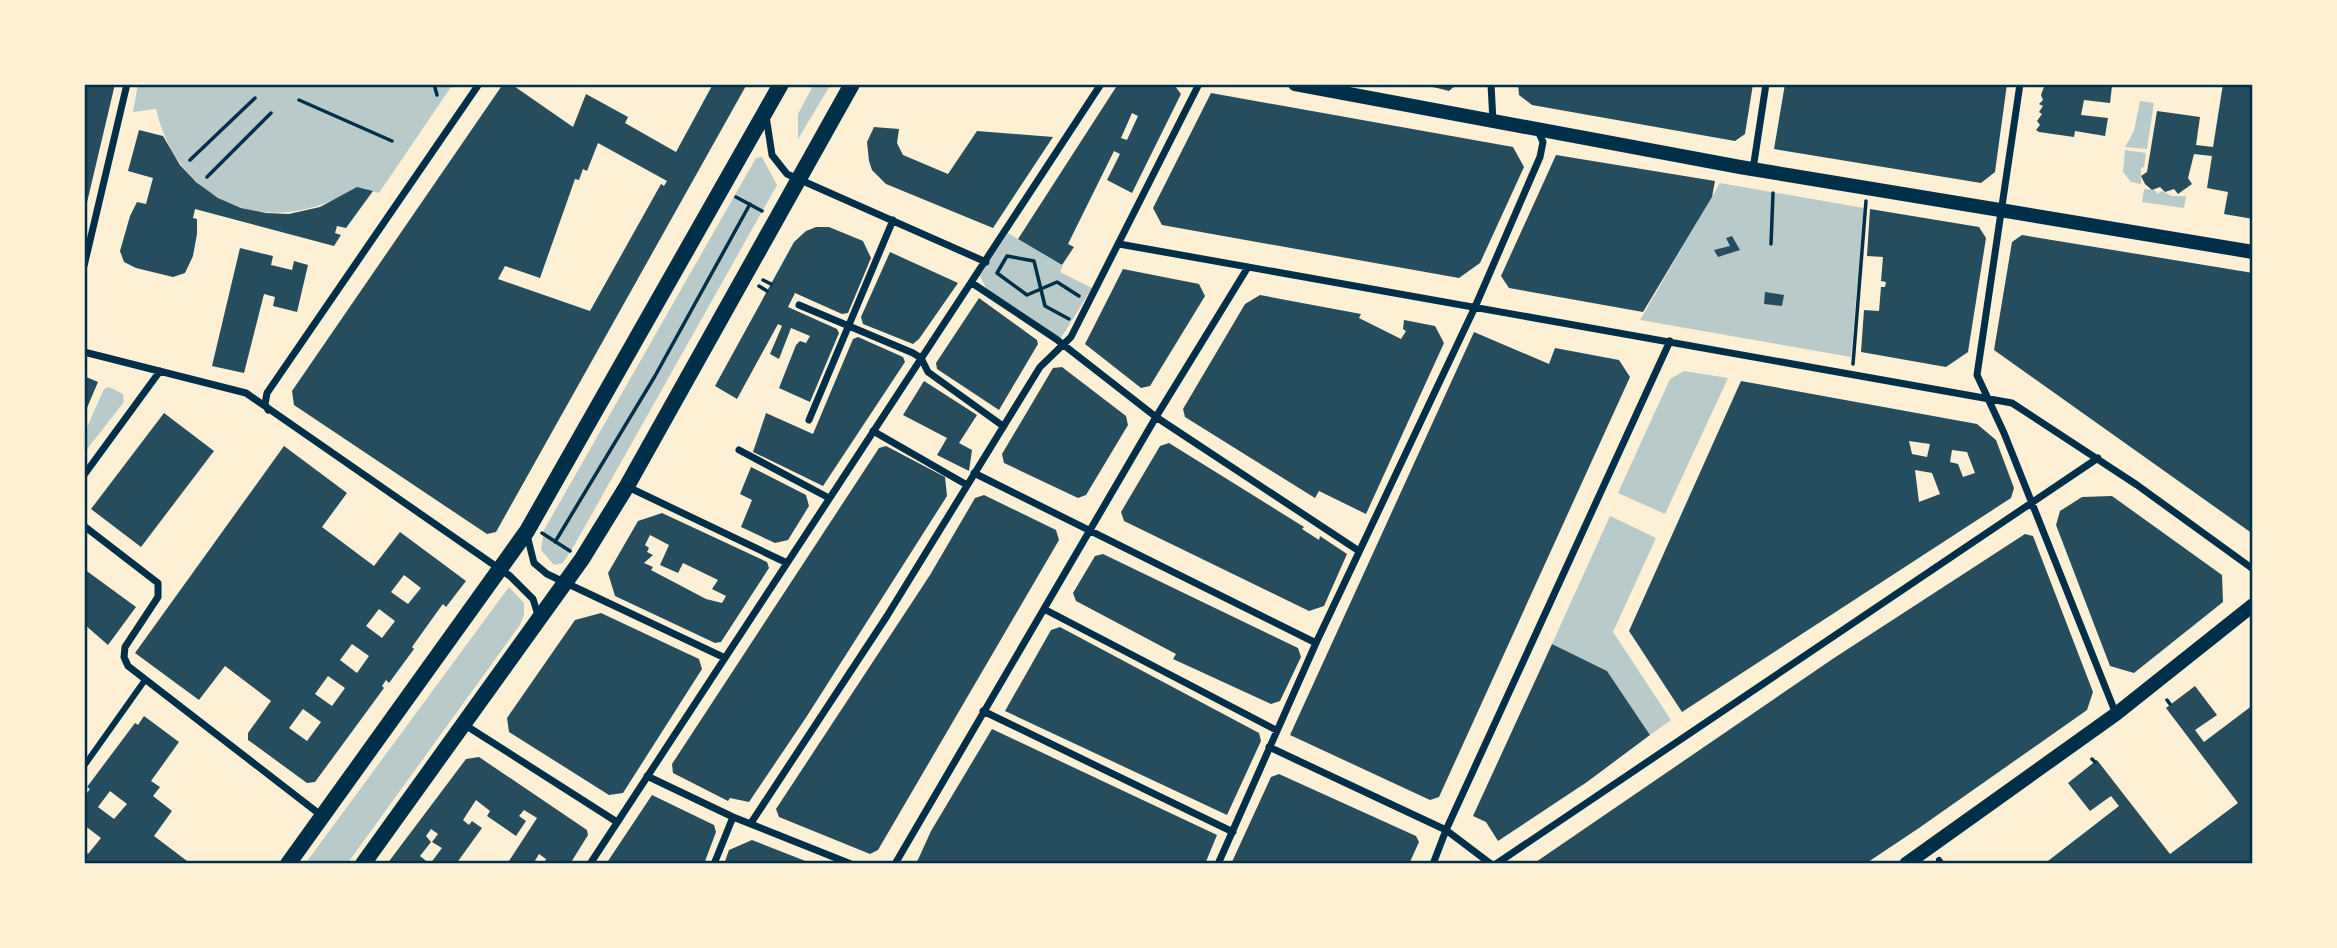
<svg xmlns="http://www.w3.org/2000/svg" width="2337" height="948" font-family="Poppins,sans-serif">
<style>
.green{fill:#b9caca}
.building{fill:#264d5e;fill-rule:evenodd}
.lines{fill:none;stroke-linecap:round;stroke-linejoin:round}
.path{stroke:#003049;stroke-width:3.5}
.pedestrian{stroke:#003049;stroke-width:6}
.minor{stroke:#003049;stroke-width:7}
.secondary{stroke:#003049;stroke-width:14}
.primary{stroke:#003049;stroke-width:16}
.neatline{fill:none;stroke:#003049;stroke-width:2.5}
</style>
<rect width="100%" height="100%" fill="#fdf0d5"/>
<path class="green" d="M138 84H453L379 193 357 187C274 241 179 207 156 109L133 112Z
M814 84H831L798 139V114Z
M2140 101 2154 103 2147 149 2125 147 2134 131Z
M2125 150 2146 153 2144 167 2141 168V184L2131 182 2123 172Z
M762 157 777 185 575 544 563 563 554 565 541 550 544 530 756 158Z
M1720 183 1864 208 1851 357 1640 320Z
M2144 189 2155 190 2157 194 2162 191 2172 196H2186L2184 208 2142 202Z
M1008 233 1063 266 1060 272 1092 288 1061 338 1057 339 986 288 980 276Z
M1684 371 1728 378 1665 514 1618 493 1670 379Z
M109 387 123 394 124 402 84 453V434L104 389Z
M1610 516 1656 538 1613 632 1671 720 1650 735 1607 671 1552 644Z
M509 587 524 603V615L520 625 347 864H305Z"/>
<path class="building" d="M84 84H115L85 211 84 210Z
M503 84H511L573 127 586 94 628 117 625 123 676 152 713 84H747L496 532 487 534 294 405 292 391ZM598 143 667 181 664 186 661 184 590 311 498 279 505 266 540 278 575 179 579 180 583 169 587 171Z
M1118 84H1167L1175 86 1181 94 1132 193 1107 180 1120 154 1114 151 1068 244 1074 247 1062 265 1018 239ZM1132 113 1138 116 1127 140 1121 138Z
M1421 84H1457L1449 91Z
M1518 84H1753L1745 134 1735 141 1532 105 1519 95Z
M1785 84H2007L1995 172 1981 183 1774 149Z
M2045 84 2112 86 2110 103 2084 100 2081 115 2108 118 2105 136 2075 131 2074 137 2039 132 2036 130 2040 125 2037 121 2042 114 2039 112 2043 106 2039 104 2043 100 2041 95Z
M2223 84H2253V219L2224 214 2228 192 2207 188 2212 156 2194 154 2188 178 2192 184 2178 194 2174 189 2165 192 2160 187 2152 190 2145 184 2141 176 2147 172 2157 111 2200 117 2196 145 2213 147Z
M1211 93 1513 147 1524 167 1480 263 1459 278 1162 225 1153 208Z
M874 127 899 129 897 143 903 155 948 174 977 131 1053 137 993 228 886 184 872 170 869 161 867 142Z
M139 130 163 136 180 165 196 182 218 198 241 208 266 213 289 214 320 207 357 187 373 191 346 228 337 226 335 233 341 235 334 246 195 209 193 218 197 219V234L193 256 185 273 173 277 136 268 124 262 120 251 130 216 137 202 146 204 153 178 128 171Z
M1556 155 1715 181 1712 197 1643 312 1509 288 1501 276Z
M1870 209 1979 227 1986 238 1968 352 1946 367 1861 352 1864 310 1879 311 1881 287H1885L1886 282 1881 281 1883 257 1867 256Z
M816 227H829L863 241 871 258 848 313 842 314 795 293 788 307 837 329 839 333 810 402 779 388 796 345 800 341 806 343 810 336 791 328 779 359 770 354 782 326 778 324 737 399 715 386 794 242 806 231Z
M2022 235 2253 273V534L1994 350 2012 242Z
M1732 236 1740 250 1718 257 1714 250 1730 246 1726 238Z
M240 248 273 256 271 265 292 270 294 261 308 265 297 312 273 306 275 297 264 294 244 373 212 366Z
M890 252 958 283 919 339 913 344 863 324 861 317Z
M1123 269 1199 284 1205 296 1150 386 1141 388 1085 344Z
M1765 292 1784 295 1782 306 1764 304Z
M1260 295 1361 314 1359 318 1401 339 1406 331 1403 329 1404 320 1435 326 1444 343 1366 514 1319 491 1315 498 1185 417 1183 409 1245 304Z
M979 298 1037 340 1038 344 999 410 937 369 936 363Z
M1474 332 1549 364 1555 348 1619 360 1630 377 1439 797 1430 800 1290 735Z
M858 337 903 357 905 362 823 486 753 452 766 413 813 434 853 339Z
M1062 367 1126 416 1128 425 1086 495 1078 498 1004 463 1002 454 1053 368Z
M84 376 98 382 84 415Z
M924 381 977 415 959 443 972 450 969 471 937 455 947 438 903 415Z
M1741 381 1977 424 1996 440 2014 488 2011 498 1682 712 1629 631ZM1909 441 1930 444 1927 457 1912 454ZM1952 450 1967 452 1975 473 1963 477 1958 464 1950 462ZM1915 470 1932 473 1940 494 1919 502Z
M164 413 214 451 141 547 91 509Z
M1169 443 1304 527 1302 529 1319 540 1320 536 1347 554 1324 606 1309 611 1124 521 1121 512 1160 446Z
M284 446 347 493 322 527 374 566 400 532 466 581 446 607 443 604 437 612 412 647 414 649 389 683 386 680 382 686 384 688 315 782 307 783 248 740V733L271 701 225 666 199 700 135 653ZM404 575 421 588 408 604 391 592ZM379 609 395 621 382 638 366 626ZM352 644 369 656 357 673 340 660ZM328 676 345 688 332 706 315 694ZM303 709 321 722 307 741 289 728Z
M886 446 945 477 947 496 807 716 749 802 730 798 728 801 673 773 672 764 879 448Z
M751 467 806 495 809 506 788 540 775 543 741 527 752 500 740 494Z
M984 495 1056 530 1059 540 878 850 870 854 779 817 776 809 930 575 975 498Z
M2112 496 2222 575 2223 602 2134 673 2110 666 2056 525 2060 511 2082 497Z
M662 513 767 562 769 568 721 642 715 643 615 596 608 573 638 521ZM650 535 669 545 660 565 678 573 683 563 718 580 712 589 726 596 722 603 706 599 651 570 653 567 644 563 653 555 647 552 649 548 645 545Z
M2025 534 2033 536 2093 692 2087 710 1919 828 1865 864H1533L1834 658Z
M1103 554 1298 648 1301 657 1280 701 1271 704 1173 659 1176 654 1076 601 1073 593 1095 556Z
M84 569 136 607 108 645 84 624Z
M601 613 699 659 702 669 623 793 609 795 509 732 507 718 575 620Z
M1060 627 1259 733 1261 741 1227 815 1005 711 1051 630Z
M1552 644 1607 671 1650 735 1587 782 1498 841 1486 822 1473 816Z
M2195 686 2217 715 2195 730 2204 742 2253 705V835L2250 837 2253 842V864H2044L2119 806 2111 796 2090 811 2068 783 2097 760 2170 854 2238 803 2166 708Z
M144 716 179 742 151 781 160 787 153 796 172 811 154 836 191 864H84V851L88 854 101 838 84 825V797L90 789 87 787 135 723 138 725ZM110 791 127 804 114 819 98 807Z
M992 729 1217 835 1205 864H916L931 831Z
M479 757 587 830 588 835 570 864H544L546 859 539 854 533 864H507L537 818 524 810 519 816 526 821 516 836 487 816 490 811 476 800 463 820 469 825 472 821 482 828 456 864H387L466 759ZM431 829 438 834 432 842 442 848 430 864 420 856 431 842 426 836Z
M1279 774 1416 836 1419 842 1409 864H1231L1271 777Z
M652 795 714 825 716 832 704 864H606Z
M752 840 813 864H724L729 850Z"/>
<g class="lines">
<path class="path" d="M434 84 437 95
M300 85 302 84
M299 100 392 141
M190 160 255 98
M207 177 271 113
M736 197 762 211
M1771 244 1773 193
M763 280 771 284
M759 286 767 291
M1069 319 1045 306 1034 261 1007 256 997 273 1027 295 1057 282 1079 296
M1853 364 1866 201
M542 533 570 551
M555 542 655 376 750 204
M2167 700 2170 704
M2092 759 2095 762"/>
<path class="pedestrian" d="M84 766 145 680
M1939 860 1942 864"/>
<path class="minor" d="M1491 84 1493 122
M2020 84 1977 375 2004 433 2116 714
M766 116 772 155 787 174 986 262
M1753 169 1766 84
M1119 244 2012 403 2137 485 2253 569
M84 266 127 84
M972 283 1056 339 1156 417 1359 551
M799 305 913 353 921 358 928 372 1003 426
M84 352 246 393 510 576 533 599 538 615
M268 410 265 404 267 393 479 84
M809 420 893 220
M873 431 967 485
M739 450 829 498
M974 473 1316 643
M84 475 160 371
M628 487 785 562
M84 526 158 583V597L125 647 124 657 128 666 322 816
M527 535 534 563 547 574 723 657
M1044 609 1276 730
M983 711 1233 832
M465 725 617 822
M1269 747 1446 830 1491 864
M647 776 733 817 851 864
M751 823 887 616 1040 367 1071 337 1199 84
M590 864 1101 84
M714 864 733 817
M895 864 1156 417 1248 267
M1218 864 1316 643 1475 307 1540 157 1543 142 1538 131
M1433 864 1446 830 1670 341
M1496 864 2098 458"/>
<path class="secondary" d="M1295 84 1740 167 2253 252
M1906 864 2116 714 2253 605"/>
<path class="primary" d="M288 864 527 531 781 84
M363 864 582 559 627 486 852 84"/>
</g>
<rect width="2337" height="948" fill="none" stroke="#fdf0d5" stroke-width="172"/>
<rect x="86" y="86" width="2165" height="776" class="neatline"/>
</svg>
